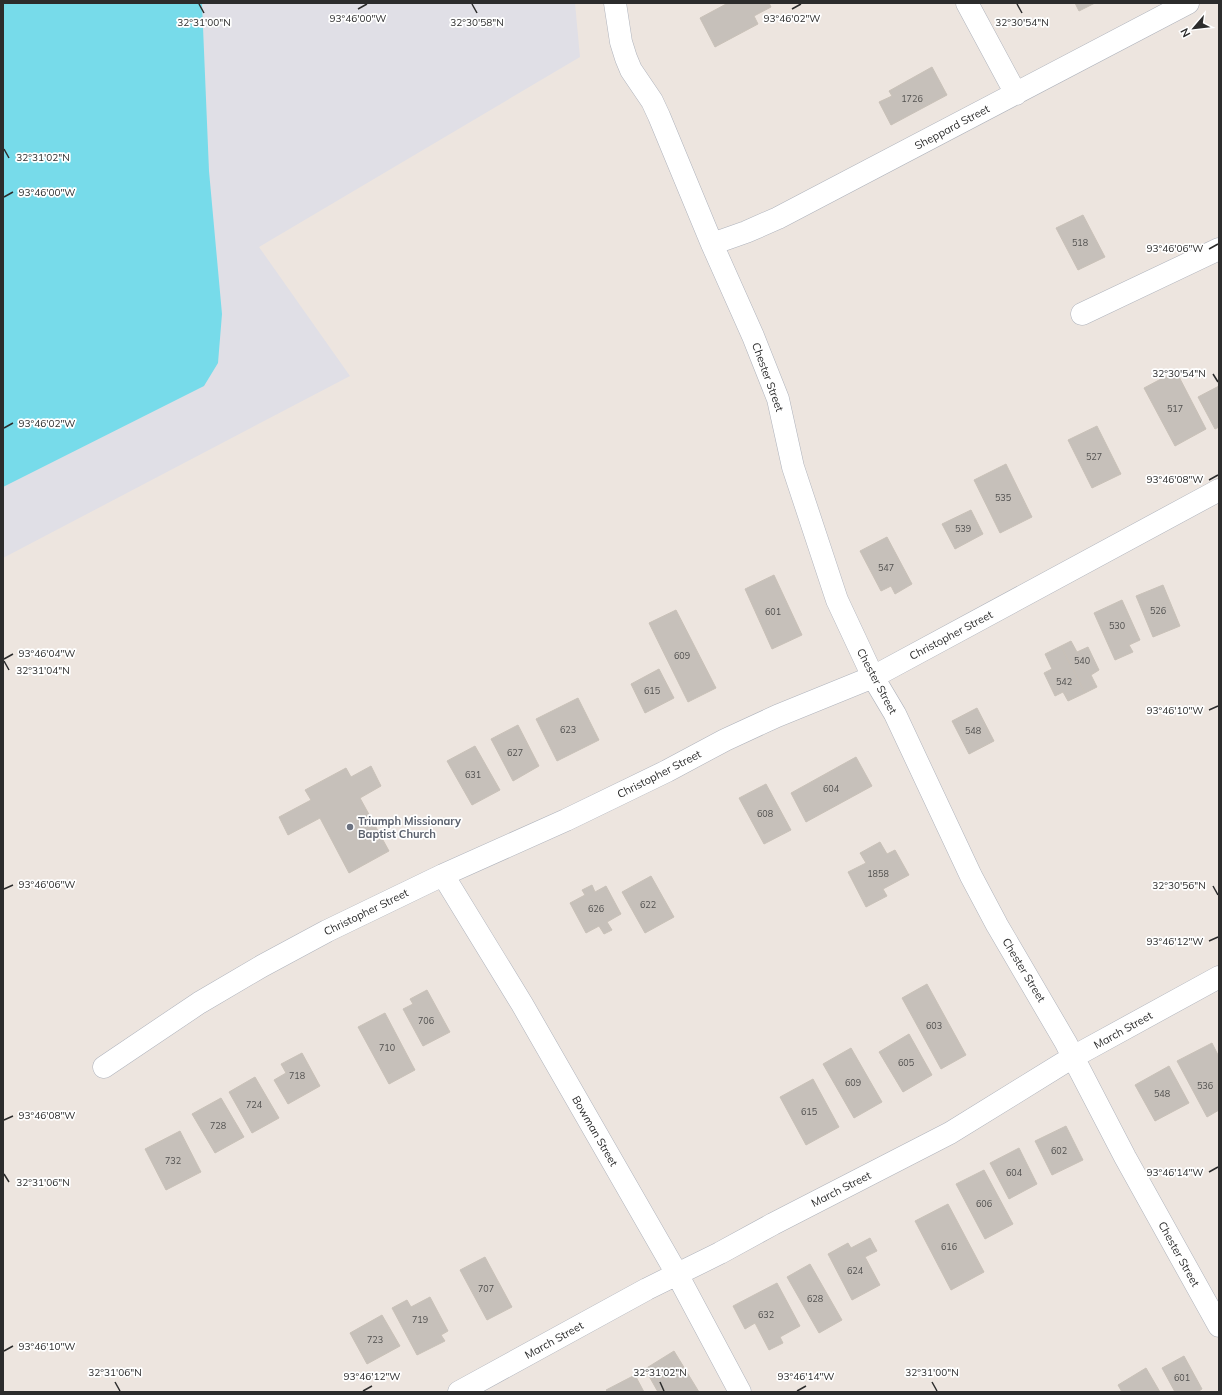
<svg xmlns="http://www.w3.org/2000/svg" width="1222" height="1395" font-family="Mulish,sans-serif">
<style>
.industrial{fill:#e0dfe6}
.water{fill:#77dbea}
.building{fill:#c6c0ba;stroke:#c9c1b8}
.lines{fill:none;stroke-linecap:round;stroke-linejoin:round}
.minor-casing{stroke:#afb3bc;stroke-width:23}
.minor{stroke:#fff;stroke-width:22}
.ticks{fill:none;stroke:#2c2c2c;stroke-width:1.5}
.worship-dot{fill:#6b7280;stroke:#fff;stroke-width:1.5}
.labels{text-anchor:middle;stroke-width:3.5;stroke-linejoin:round;paint-order:stroke}
.number-label{font-size:9px;fill:#525150}
.street-label{font-size:11px;fill:#2c2c2c;stroke:#fff}
.worship-label{font-size:11px;font-weight:bold;fill:#5b616d;stroke:#fff;text-anchor:start}
.ticks-label{font-size:10px;text-anchor:middle;fill:#2c2c2c;stroke:#fff;stroke-width:3.5;stroke-linejoin:round;paint-order:stroke}
</style>
<rect width="100%" height="100%" fill="#ede5df"/>
<path class="industrial" d="M3 3H575L580 57 259 247 350 376 3 558Z"/>
<path class="water" d="M3 3H202L209 171 222 314 218 363 204 386 3 487Z"/>
<path class="building" d="M728 3H769L771 7 754 16 758 24 715 47 700 18Z
M1075 3H1095L1079 11Z
M932 67 947 95 891 125 879 102 892 96 889 91Z
M1083 215 1105 257 1078 270 1056 228Z
M1176 371 1206 429 1175 446 1144 388Z
M1219 386V427L1215 429 1198 397Z
M1097 426 1121 474 1092 488 1068 440Z
M1006 464 1032 517 1000 533 974 480Z
M971 510 983 534 955 549 942 524Z
M887 537 912 584 895 594 891 586 881 591 860 551Z
M774 575 802 635 772 649 745 589Z
M1163 585 1180 626 1153 637 1136 596Z
M1122 600 1140 640 1129 645 1133 652 1115 660 1094 613Z
M676 610 716 688 688 702 649 623Z
M1071 641 1077 652 1088 647 1099 670 1091 675 1097 687 1085 693 1061 646Z
M1061 646 1085 693 1068 701 1063 692 1055 696 1044 673 1052 669 1045 654Z
M659 669 674 698 645 713 631 684Z
M578 698 599 740 557 761 536 719Z
M977 708 994 741 969 754 952 721Z
M518 725 539 766 513 781 491 739Z
M475 746 500 790 472 805 447 761Z
M856 757 872 786 806 822 791 793Z
M371 766 381 786 360 798 389 851 349 873 320 818 288 835 279 817 311 800 305 790 346 768 351 777Z
M766 784 791 830 764 844 739 798Z
M880 842 887 854 895 850 909 875 883 889 887 896 866 907 848 872 866 863 860 853Z
M651 876 674 917 645 933 622 892Z
M592 885 595 892 606 886 621 914 607 922 612 930 604 934 599 926 586 933 570 903 585 895 582 890Z
M927 984 966 1055 941 1069 902 998Z
M427 990 450 1032 423 1046 403 1009 413 1004 410 999Z
M385 1013 415 1070 389 1084 358 1027Z
M909 1034 932 1075 903 1092 879 1052Z
M1212 1043 1219 1057V1110L1207 1117 1177 1061Z
M851 1048 882 1102 854 1118 823 1064Z
M302 1053 320 1086 288 1104 274 1080 286 1073 281 1064Z
M1169 1066 1189 1103 1155 1121 1135 1085Z
M255 1077 279 1118 252 1133 229 1092Z
M813 1079 839 1127 806 1145 780 1097Z
M221 1098 244 1137 215 1153 192 1114Z
M1066 1126 1083 1160 1052 1175 1035 1141Z
M180 1131 201 1172 166 1190 145 1149Z
M1019 1148 1037 1184 1009 1199 990 1163Z
M984 1170 1013 1224 985 1239 956 1184Z
M948 1204 984 1272 951 1290 915 1221Z
M870 1238 877 1251 865 1257 880 1285 852 1300 828 1254 848 1243 851 1248Z
M485 1257 512 1307 487 1320 460 1270Z
M810 1264 842 1320 819 1333 787 1277Z
M777 1283 800 1326 780 1337 783 1343 769 1350 755 1323 745 1329 733 1306Z
M430 1297 448 1331 441 1335 445 1341 417 1355 392 1308 407 1300 411 1307Z
M382 1315 400 1346 367 1364 350 1333Z
M674 1351 699 1392H658L645 1369Z
M1184 1356 1202 1389 1197 1392H1175L1162 1368Z
M1146 1368 1160 1392H1122L1118 1385Z
M635 1375 644 1392H608L606 1390Z"/>
<g class="lines">
<defs>
<path id="minor" d="M615 3 621 42 626 58 631 70 652 101 659 116 712 244 753 336 778 399 793 467 837 600 873 677 895 714 971 876 997 925 1066 1043 1073 1057 1125 1157 1219 1326
M967 3 1016 94
M712 244 746 232 778 218 1188 3
M1082 314 1219 249
M443 875 522 1004 677 1274 740 1392
M104 1067 199 1003 262 966 327 931 443 875 566 820 667 771 725 740 777 716 873 677 1219 490
M459 1392 647 1289 720 1253 773 1224 950 1133 1073 1057 1219 977"/>
</defs>
<use href="#minor" class="minor-casing"/>
<use href="#minor" class="minor"/>
</g>
<path class="ticks" d="M199 4 204 13M472 4 477 13M1017 4 1022 13M358 9 367 4M792 9 801 4M4 149 9 158M4 197 13 192M1209 249 1218 244M1213 374 1218 382M4 428 13 423M1209 480 1218 475M4 659 13 654M4 661 9 670M1209 710 1218 706M1213 886 1218 895M4 889 13 885M1209 941 1218 937M4 1120 13 1116M1209 1172 1218 1167M4 1174 9 1182M4 1351 13 1346M115 1382 120 1391M660 1382 664 1391M932 1382 937 1391M363 1391 372 1386M797 1391 806 1386"/>
<circle class="worship-dot" cx="350" cy="827" r="4"/>
<g class="labels">
<g class="number-label">
<text x="912" y="102">1726</text>
<text x="1080" y="246">518</text>
<text x="1175" y="412">517</text>
<text x="1094" y="460">527</text>
<text x="1003" y="501">535</text>
<text x="963" y="532">539</text>
<text x="886" y="571">547</text>
<text x="1158" y="614">526</text>
<text x="773" y="615">601</text>
<text x="1117" y="629">530</text>
<text x="682" y="659">609</text>
<text x="1082" y="664">540</text>
<text x="1064" y="685">542</text>
<text x="652" y="694">615</text>
<text x="568" y="733">623</text>
<text x="973" y="734">548</text>
<text x="515" y="756">627</text>
<text x="473" y="778">631</text>
<text x="831" y="792">604</text>
<text x="765" y="817">608</text>
<text x="878" y="877">1858</text>
<text x="648" y="908">622</text>
<text x="596" y="912">626</text>
<text x="426" y="1024">706</text>
<text x="934" y="1029">603</text>
<text x="387" y="1051">710</text>
<text x="906" y="1066">605</text>
<text x="297" y="1079">718</text>
<text x="853" y="1086">609</text>
<text x="1205" y="1089">536</text>
<text x="1162" y="1097">548</text>
<text x="254" y="1108">724</text>
<text x="809" y="1115">615</text>
<text x="218" y="1129">728</text>
<text x="1059" y="1154">602</text>
<text x="173" y="1164">732</text>
<text x="1014" y="1176">604</text>
<text x="984" y="1207">606</text>
<text x="949" y="1250">616</text>
<text x="855" y="1274">624</text>
<text x="486" y="1292">707</text>
<text x="815" y="1302">628</text>
<text x="766" y="1318">632</text>
<text x="420" y="1323">719</text>
<text x="375" y="1343">723</text>
<text x="1182" y="1381">601</text>
</g>
<g class="street-label">
<text transform="translate(952 127) rotate(-28)" y="4">Sheppard Street</text>
<text transform="translate(768 377) rotate(70)" y="4">Chester Street</text>
<text transform="translate(951 635) rotate(-28)" y="4">Christopher Street</text>
<text transform="translate(877 681) rotate(62)" y="4">Chester Street</text>
<text transform="translate(659 774) rotate(-27)" y="4">Christopher Street</text>
<text transform="translate(366 912) rotate(-26)" y="4">Christopher Street</text>
<text transform="translate(1024 970) rotate(59)" y="4">Chester Street</text>
<text transform="translate(1123 1030) rotate(-29)" y="4">March Street</text>
<text transform="translate(595 1131) rotate(60)" y="4">Bowman Street</text>
<text transform="translate(841 1189) rotate(-27)" y="4">March Street</text>
<text transform="translate(1179 1254) rotate(61)" y="4">Chester Street</text>
<text transform="translate(554 1340) rotate(-29)" y="4">March Street</text>
</g>
<g class="worship-label">
<text x="358" y="825">Triumph Missionary<tspan x="358" dy="13">Baptist Church</tspan></text>
</g>
</g>
<g class="ticks-label">
<text x="358" y="22">93°46'00"W</text>
<text x="792" y="22">93°46'02"W</text>
<text x="204" y="26">32°31'00"N</text>
<text x="477" y="26">32°30'58"N</text>
<text x="1022" y="26">32°30'54"N</text>
<text x="43" y="161">32°31'02"N</text>
<text x="47" y="196">93°46'00"W</text>
<text x="1175" y="252">93°46'06"W</text>
<text x="1179" y="377">32°30'54"N</text>
<text x="47" y="427">93°46'02"W</text>
<text x="1175" y="483">93°46'08"W</text>
<text x="47" y="657">93°46'04"W</text>
<text x="43" y="674">32°31'04"N</text>
<text x="1175" y="714">93°46'10"W</text>
<text x="47" y="888">93°46'06"W</text>
<text x="1179" y="889">32°30'56"N</text>
<text x="1175" y="945">93°46'12"W</text>
<text x="47" y="1119">93°46'08"W</text>
<text x="1175" y="1176">93°46'14"W</text>
<text x="43" y="1186">32°31'06"N</text>
<text x="47" y="1350">93°46'10"W</text>
<text x="115" y="1376">32°31'06"N</text>
<text x="660" y="1376">32°31'02"N</text>
<text x="932" y="1376">32°31'00"N</text>
<text x="372" y="1380">93°46'12"W</text>
<text x="806" y="1380">93°46'14"W</text>
</g>
<rect width="1222" height="1395" fill="none" stroke="#2c2c2c" stroke-width="8"/>
<g transform="translate(1194 28) rotate(242)" stroke="#ffffff" stroke-width="3" paint-order="stroke">
<path d="M0-3L7 15L0 10L-7 15Z" fill="#2c2c2c"/>
<text y="-6" font-size="11" font-weight="bold" text-anchor="middle" fill="#2c2c2c">N</text>
</g>
</svg>
